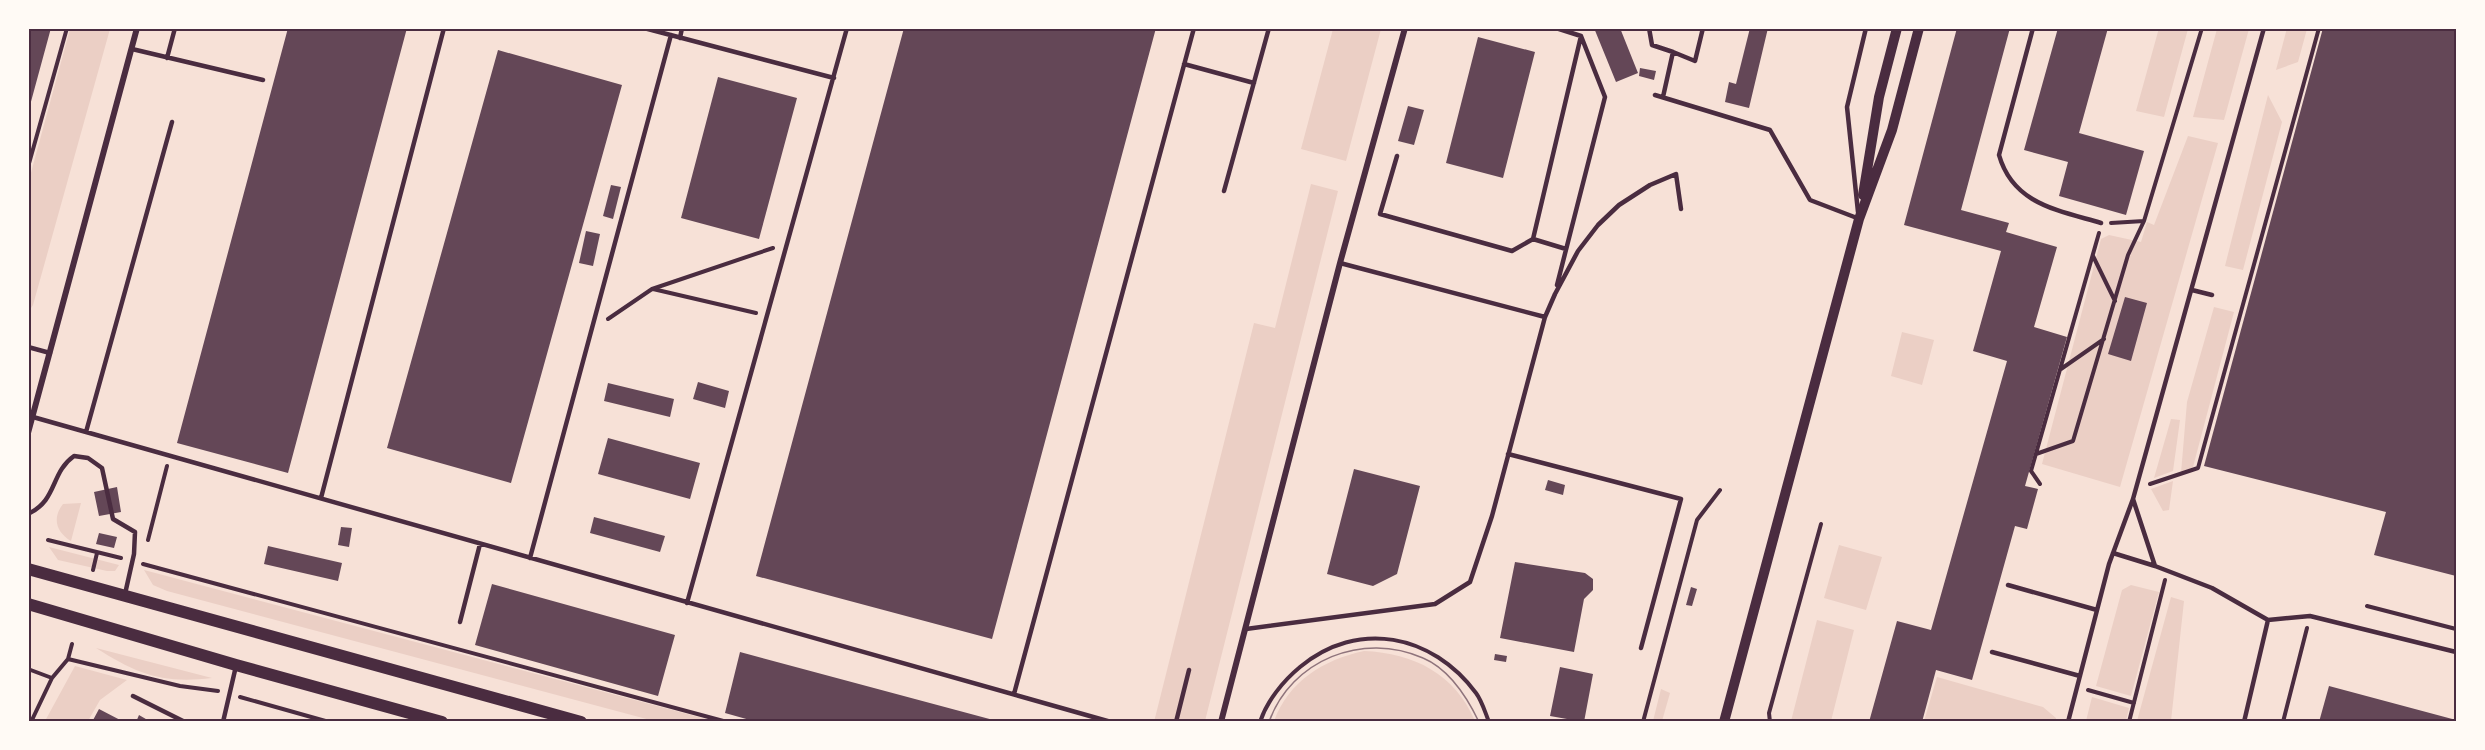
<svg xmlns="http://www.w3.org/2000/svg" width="2485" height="750" font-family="'DejaVu Sans',sans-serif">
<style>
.green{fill:#ebcfc5}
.building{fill:#644757}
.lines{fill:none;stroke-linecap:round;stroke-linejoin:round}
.path{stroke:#4a2c40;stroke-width:4}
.service{stroke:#4a2c40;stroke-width:4.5}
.minor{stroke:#4a2c40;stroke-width:6}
.tertiary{stroke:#4a2c40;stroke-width:10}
.secondary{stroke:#4a2c40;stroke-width:12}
.tram{stroke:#8f747c;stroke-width:1.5}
.neatline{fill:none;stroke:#4a2c40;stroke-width:2}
</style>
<rect width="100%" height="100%" fill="#f7e1d7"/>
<path class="green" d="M2159 28 2188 29 2164 117 2136 111Z
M2287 28 2307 29 2298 62 2276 70Z
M70 29H110L33 305 29 311V180Z
M1333 29H1381L1346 161 1301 149Z
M2217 29H2249L2224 120 2193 117Z
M2268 95 2282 122 2243 270 2225 266Z
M2188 136 2218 143 2120 487 2042 464 2101 239 2109 235 2141 242 2147 222 2154 225Z
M1311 184 1338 191 1205 721 1154 722 1254 323 1275 328Z
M2214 307 2234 312 2193 467 2181 473 2187 402Z
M1902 332 1934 340 1922 385 1891 376Z
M2171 419 2180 420 2173 471 2154 478Z
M2173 481 2169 510 2163 511 2151 489Z
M81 503 71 541C56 532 52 518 63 504Z
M1839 545 1882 557 1866 610 1824 598Z
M49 547 119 565 115 571H107L58 560Z
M144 570 714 721H654L167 591 153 585Z
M2131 585 2159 592 2131 696 2096 686 2122 590Z
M2171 597 2184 601 2171 721H2137Z
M1817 620 1854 630 1831 721H1791Z
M96 648 212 678C162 684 137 674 96 648Z
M1364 651C1414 653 1455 674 1475 721H1274C1289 681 1323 660 1364 651Z
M75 666 127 680 100 700 88 721H45Z
M1937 677 2043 707 2056 718V721H1924Z
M1661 689 1670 693 1662 721H1653Z
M2092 697 2129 708 2126 721H2086Z"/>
<path class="building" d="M28 28H51L29 109H28Z
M288 28H407L288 473 177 443Z
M904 28H1156L992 639 756 576Z
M1594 28H1620L1638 73 1616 82Z
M1750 28H1768L1749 108 1725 102 1729 82 1736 84Z
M1957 28H2010L1961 210 2009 223 2006 232 2057 247 2034 327 2067 337 2025 486 2038 489 2027 529 2015 526 1972 680 1936 670 1922 722H1869L1897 621 1931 630 2007 361 1973 351 2001 251 1904 225Z
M2058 28H2108L2079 133 2144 151 2126 215 2059 196 2068 162 2024 150Z
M2323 28H2456V576L2374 555 2386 512 2204 466Z
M1478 37 1535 52 1503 178 1446 163Z
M498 50 622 85 511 483 387 448Z
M1640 68 1656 71 1654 80 1639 76Z
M718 77 797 98 759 239 681 218Z
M1408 106 1424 110 1414 145 1398 141Z
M611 185 621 187 613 219 603 216Z
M586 231 600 234 593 266 579 263Z
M2125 297 2147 303 2131 361 2108 354Z
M698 382 729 391 725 408 693 399Z
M608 383 674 399 670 417 604 401Z
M608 438 700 463 690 499 598 474Z
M1354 469 1420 486 1397 574 1373 586 1327 574Z
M1548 480 1565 485 1563 495 1545 490Z
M117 487 121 512 99 516 94 492Z
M594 517 665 536 660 552 590 533Z
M341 527 352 528 349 547 338 545Z
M99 533 117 537 114 548 96 544Z
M268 546 342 563 338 581 264 564Z
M1515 562 1585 573 1593 579V590L1584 599 1574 652 1500 638Z
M492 584 675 635 658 696 475 645Z
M1691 587 1697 589 1692 606 1686 605Z
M740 652 997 721V722H757L725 713Z
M1495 654 1507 656 1506 662 1494 660Z
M1560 667 1593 674 1584 722 1550 716Z
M2329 686 2456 720V722H2319Z
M99 709 124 722H92Z
M139 715 151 722H136Z"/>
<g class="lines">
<path class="path" d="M28 167 67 28
M2111 223 2144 221 2202 28
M2093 256 2115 301
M653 289 756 313
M608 319 652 289 773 248
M2061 369 2104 339
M2036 454 2073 441 2128 255 2144 221
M2040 484 2031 471 2099 233
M2150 484 2198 468 2319 28
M48 540 121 558
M148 540 167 466
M143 564 727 722
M93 570 97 553
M2367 606 2456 629
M68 659 180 686 218 691
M28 669 52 678
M2088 690 2134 703
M240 697 329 722
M31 722 52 678 68 659 72 644
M1260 722C1267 701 1283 681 1300 667 1358 619 1432 634 1476 693 1482 701 1485 712 1489 722
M1643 722 1697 520 1720 490
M1770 722 1769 713 1821 524
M2129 722 2165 580
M2283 722 2307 628"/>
<path class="service" d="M644 28 834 78
M1649 28 1652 45 1673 52
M2033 28 1999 155C2013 204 2057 210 2101 223
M680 38 682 28
M132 49 263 80
M167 58 175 28
M1184 64 1254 83
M1655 95 1770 130 1810 200 1857 218
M1663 97 1673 52 1695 61 1703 28
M1397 156 1380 214 1512 251 1533 239 1566 249
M1224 191 1269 28
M1858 212 1847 107 1866 28
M1533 239 1581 36 1556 28
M1340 263 1545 317
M1557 285 1605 97 1581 36
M2192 290 2212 295
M28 347 50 353
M33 417 1111 722
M86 432 172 122
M1508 454 1681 499 1641 648
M321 498 444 28
M2133 499 2155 566 2212 588 2268 620 2244 722
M28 514C58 500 50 473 74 456L88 458 102 468 113 519 135 532 134 554 125 594
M2113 553 2155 566
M530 558 671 35
M2008 585 2097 610
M687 603 847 28
M2268 620 2310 616 2456 652
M460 622 480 544
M1246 629 1435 604 1470 582 1492 516 1545 317 1555 294 1578 251 1598 225 1619 205 1650 185 1676 174 1681 209
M1992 652 2080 676
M1014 694 1194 28
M133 696 185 722
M223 722 236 666
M1176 722 1189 670
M2068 722 2109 564 2133 499 2264 28"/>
<path class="minor" d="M28 433 137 28
M1221 722 1340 263 1405 28"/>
<path class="tertiary" d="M1863 195 1879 97 1897 28
M1724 722 1859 219 1892 130 1919 28"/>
<path class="secondary" d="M28 569 581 722
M28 604 236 665 442 722"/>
<path class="tram" d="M1269 722C1291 660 1363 631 1423 658 1449 669 1467 697 1479 722"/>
</g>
<rect width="2485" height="750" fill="none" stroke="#fffaf5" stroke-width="60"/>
<rect x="30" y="30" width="2425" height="690" class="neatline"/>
</svg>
